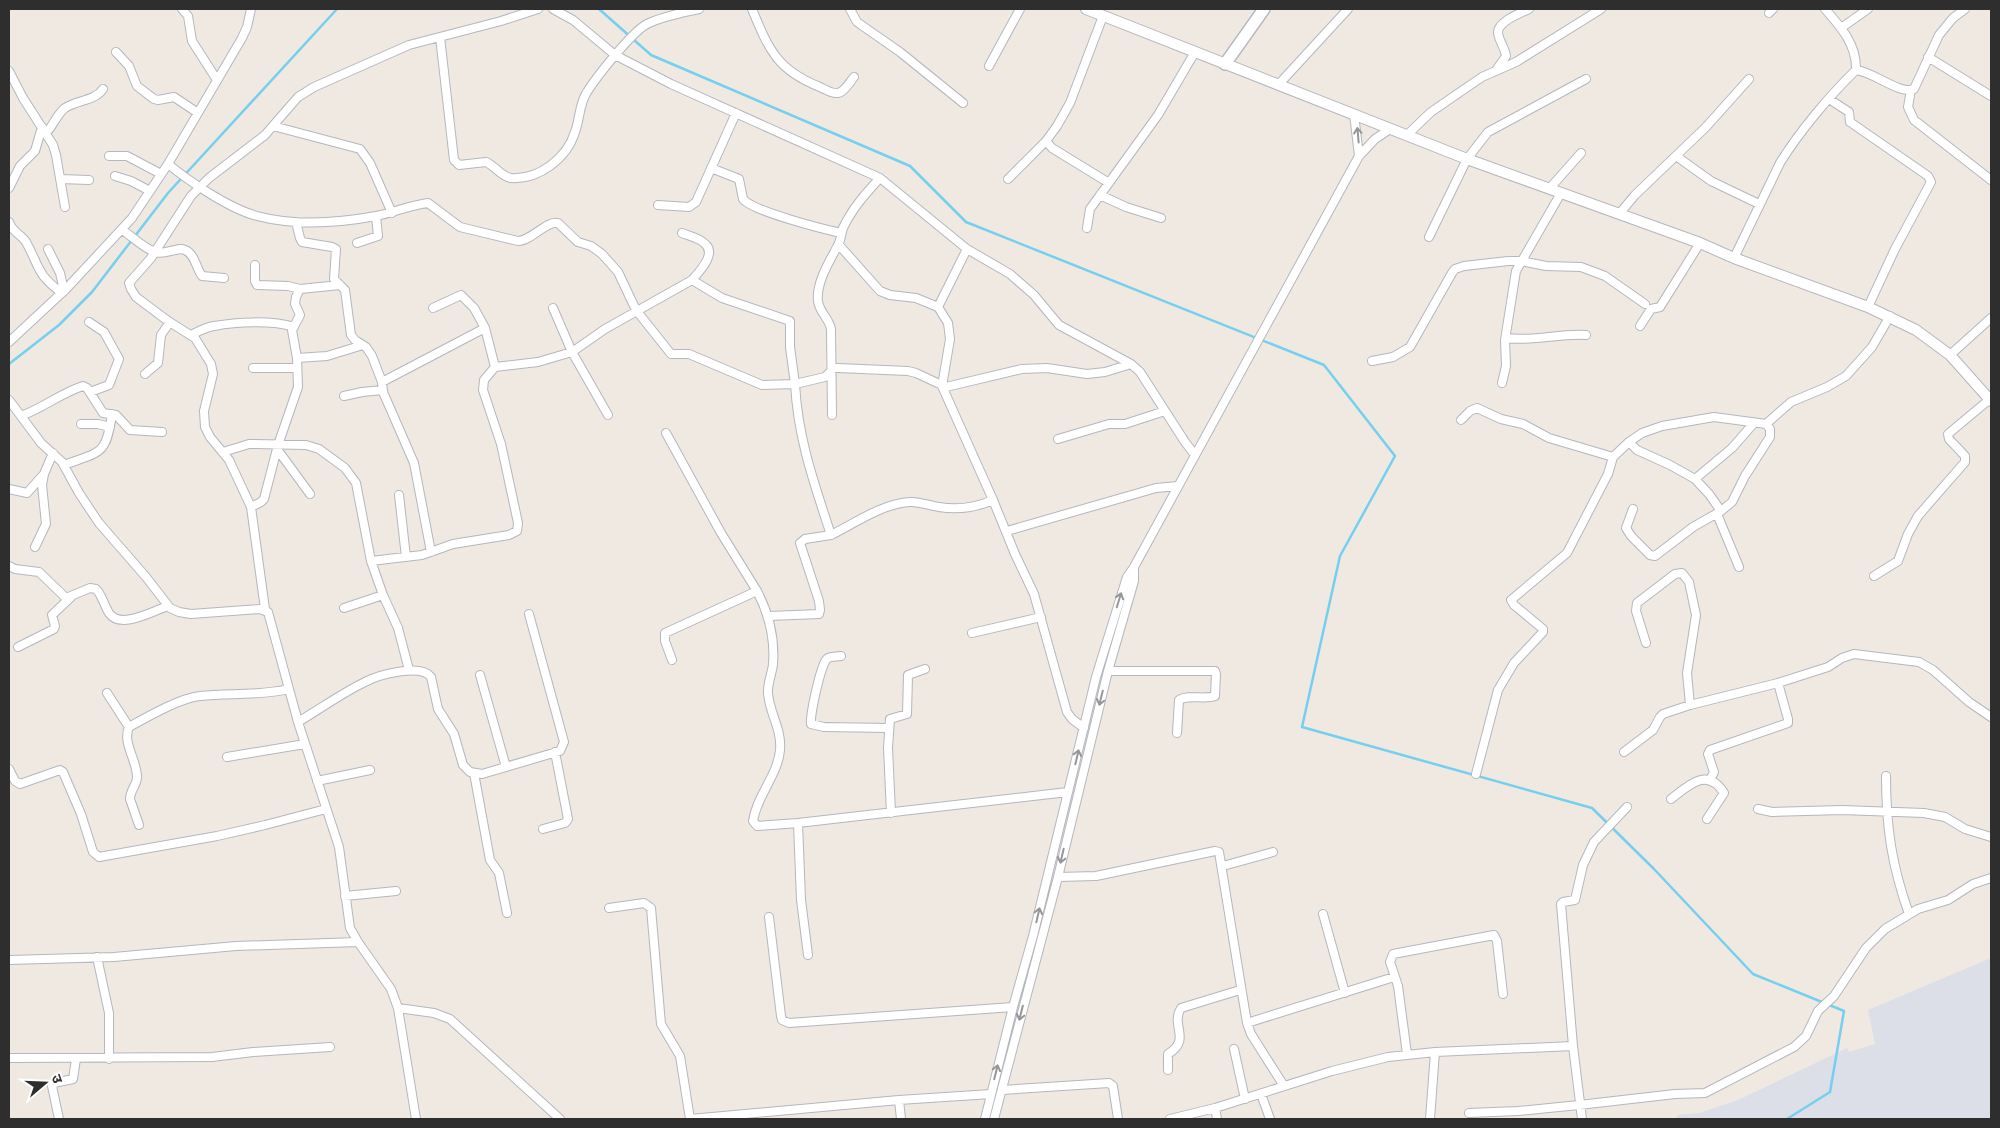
<svg xmlns="http://www.w3.org/2000/svg" width="2000" height="1128" font-family="'Nunito Sans','Noto Sans Devanagari',sans-serif">
<style>
.airport{fill:#dcdee8}
.lines{fill:none;stroke-linecap:round;stroke-linejoin:round}
.stream{stroke:#75cff0;stroke-width:2.5}
.minor-casing{stroke:#b4b7c1;stroke-width:10}
.tertiary-casing{stroke:#b4b7c1;stroke-width:12}
.secondary-casing{stroke:#b4b7c1;stroke-width:14}
.minor{stroke:#fff;stroke-width:8}
.tertiary{stroke:#fff;stroke-width:10}
.secondary{stroke:#fff;stroke-width:11}
.oneway{stroke:#969696}
</style>
<rect width="100%" height="100%" fill="#efe9e1"/>
<path class="airport" d="M1991 958V1119H1677V1115L1699 1113 1738 1100 1847 1048 1849 1052 1875 1044 1868 1010Z"/>
<g class="lines">
<path class="stream" d="M599 9 651 55 910 166 966 222 1324 365 1395 456 1340 556 1302 727 1592 808 1654 869 1753 974 1844 1011 1830 1092 1787 1119
M9 364 59 325 92 292 168 193 337 9"/>
<defs>
<path id="minor" d="M182 9 188 16 192 41 217 80
M553 9 573 20 615 55 671 84 880 178 967 249 1010 274 1034 295 1059 325 1131 364 1140 372 1185 442 1195 455
M752 9C769 50 777 70 820 87 824 89 832 94 838 93 844 92 850 82 854 77
M850 9 857 22 900 52 963 103
M1769 13 1773 9
M1103 16 1070 103 1057 126 1046 141 1052 148 1109 183
M1841 28 1868 9
M440 37 454 160 459 165 486 162C495 166 502 177 511 178 539 180 567 158 575 132 580 119 579 104 587 92 597 76 632 32 647 24 663 16 681 13 699 9
M116 52 129 66 137 86 154 99 158 100 174 97 198 113
M1928 57 1991 96
M989 66 1020 9
M1497 69 1506 56C1505 48 1499 41 1498 33 1497 22 1520 13 1529 9
M1856 70C1874 72 1900 95 1914 89L1939 35 1953 18 1965 9
M9 71 23 98 53 145 56 155 65 207
M1279 84 1348 9
M1911 90 1908 107 1914 120 1991 180
M1829 99 1849 112 1850 122 1928 176 1931 182 1895 249 1868 307
M1354 114 1359 156
M273 126 360 149 370 163 392 213
M46 133C53 126 57 114 65 108 77 100 95 101 103 89
M1408 134 1431 112 1482 77 1516 62 1601 9
M109 156H127L161 174
M1676 156 1711 181 1759 204
M168 164C190 182 230 209 257 216 295 226 338 223 376 216 393 213 410 205 428 203L460 227 518 241C531 241 547 220 558 223L578 242 591 246 602 254 618 272 636 310 671 354H689L762 385 795 384C798 439 814 483 831 535 855 523 882 504 909 502 919 501 930 506 939 507 957 510 977 507 993 500L942 386 950 339 948 323 938 307 967 249
M711 168 739 179 743 199C752 211 823 229 841 233
M115 176 131 181 150 191
M60 179 89 180
M1008 179 1046 141
M9 188 20 166 35 151 42 127
M1550 188 1581 153
M1100 195 1126 207 1161 218
M658 205 689 207 696 202 736 113
M1620 213 1635 195 1706 127 1749 79
M9 222C12 232 21 234 26 242 40 267 36 274 62 293
M296 222 300 238 302 242 332 247 336 249 334 279 345 290 351 335 355 340 366 347 372 356 382 382 383 392 414 463 431 552
M1087 228 1090 209 1158 115 1195 52
M122 230C132 236 143 248 155 252 165 256 177 246 185 250 195 254 196 268 202 276L224 278
M1429 237 1467 159 1488 132 1586 79
M357 243 378 236 376 216
M839 245 880 291 890 295 916 298 938 307
M48 249 60 273 64 291
M1734 258 1780 163C1799 132 1830 95 1856 70 1857 45 1841 27 1825 9
M255 265V281L257 285 288 286 300 289
M692 280 722 298 790 321V347L795 384 825 377 834 368H838L908 371 916 373 946 387 1022 369 1047 368 1087 374 1105 372 1131 364
M553 308 572 352 608 415
M89 322 104 332 119 359 109 385 90 392
M1640 326 1651 309 1660 307 1700 243
M485 328 495 367
M191 335C199 331 206 327 214 326 236 322 272 320 294 327
M1506 338C1533 342 1559 333 1586 335
M9 342 67 288 132 218 168 164 242 38 247 27 251 9
M1950 355 1991 318
M297 358 327 356 363 345
M1372 361 1393 357 1410 347 1452 273 1455 269 1464 266 1508 261H1521L1546 266 1581 267 1605 276 1645 304
M253 368H297
M145 374 158 363 161 335 170 322
M382 382 485 328 474 308 461 295 433 308
M1502 383 1506 366 1505 340 1516 271 1561 193
M344 396 362 392 383 390
M9 400 41 443 62 462 79 493 99 523 146 577 170 608 179 612 191 614 260 609 268 612 298 722 339 847 350 928 358 942 391 989 398 1008 416 1119
M832 415 831 329C829 318 819 312 818 301 816 283 829 262 837 247 841 241 841 234 843 228 852 209 865 194 880 178
M21 416C43 408 61 393 83 386L87 388 103 413 116 415 130 430 162 432
M1461 420 1470 411 1477 408 1501 419 1523 424 1549 438 1613 457
M81 424H98L110 427
M1766 424 1791 402 1827 387 1846 376 1872 347 1890 316
M666 433 721 533 757 591
M1058 439 1109 424H1125L1165 411
M277 449 310 494
M223 452 249 444 306 445 319 449 345 468 356 483 371 561 383 595 398 628 409 670
M64 465C101 451 106 456 112 414
M9 489 27 493 44 474
M399 495 406 557
M993 500 1015 554 1034 594 1067 712 1072 719 1084 728
M251 507 261 502 264 499 278 445 298 387 297 358 292 330 300 315 295 304 296 297 300 289 340 285
M1633 509 1626 528 1631 536 1650 555 1655 556 1693 527 1721 511 1732 502 1745 476 1770 437V429L1766 424 1714 417 1662 426 1642 433 1629 442 1637 450 1670 465 1695 479
M1721 511 1709 494 1695 479 1732 448 1754 423
M1717 514 1739 567
M1007 531 1156 488 1178 486
M35 547 46 524 42 485 44 474 53 453
M371 561 422 555 453 544 509 535 517 531 518 523 501 444 483 390 484 380 495 367 538 362 572 352 605 329 692 280C699 272 718 253 704 243 699 238 689 236 682 233
M9 566 15 569 39 572 66 598 90 588 96 589C102 595 104 605 109 613 120 630 153 611 168 606
M1874 576 1898 561 1908 534 1918 516 1965 462V456L1949 439 1948 434 1990 399
M344 608 383 595
M265 609 251 507 229 460 210 437 205 427 204 411 213 374 211 364 195 338 168 321 136 297 131 289 129 283 151 258 191 196 209 178 265 135 298 97 314 87 409 45 501 21 538 9
M769 616 819 614 820 610 819 601 800 543 805 539 831 535
M972 633 1041 617
M1646 643 1636 611 1637 603 1675 574 1682 573 1689 582 1696 615 1687 673 1690 705
M18 647 54 629 55 626 52 615 71 597
M841 656C836 657 828 656 826 660 820 669 810 714 811 724L824 727 889 728
M672 660 665 641V633L757 591C769 614 775 638 773 664 772 674 767 684 768 694 770 714 782 730 780 750 778 775 757 795 753 821L757 826 798 823
M1108 671H1215L1216 674 1215 696C1204 700 1189 694 1179 700L1177 733
M480 675 506 767
M1778 683 1828 667 1842 658 1854 654 1919 662 1933 670 1969 702 1991 717
M107 693 129 727
M298 722C320 709 342 693 365 682 378 675 421 663 431 677L438 709 454 734 463 765 470 772 482 774 560 751 564 742 529 614
M1624 752 1653 730 1660 717 1663 714 1690 705 1778 683 1788 719V723L1710 750 1708 754 1714 772 1710 780
M227 757 305 744
M9 769 15 781 20 784 60 770 63 772 81 814 93 852 99 857 217 836 265 825 326 809
M474 773 490 860 499 873 507 913
M1476 774 1498 690 1514 663 1543 632V629L1514 605 1511 600 1567 553 1608 474 1613 457 1629 442
M1886 776C1886 828 1892 866 1909 914
M317 781 370 770
M1671 799C1688 786 1707 766 1724 793L1707 819
M1758 809 1772 812 1842 810 1924 813 1945 817 1965 829 1991 837
M891 813 888 748 890 719 907 714 908 675 925 669
M139 825 130 799C130 790 137 785 137 777 137 760 122 743 129 727 147 717 180 698 200 696 230 693 259 696 289 689
M543 829 565 823 568 819 555 752
M1223 866 1273 852
M1058 877 1096 876 1215 851 1219 852 1247 1023
M345 896 396 891
M609 908 644 903 651 908 661 1024 680 1056 690 1119
M1323 914 1345 993
M769 917 781 1016 782 1020 789 1023 1013 1007
M808 955 801 900 798 823 1068 792
M97 957 109 1013V1059
M9 960 114 957 236 946 358 942
M398 1008 434 1013 450 1019 560 1119
M1573 1046 1582 1119
M1234 1049 1245 1099
M1407 1054 1398 986 1390 962 1393 954 1494 935 1497 941 1503 994
M9 1058 212 1057 253 1052 330 1047
M1168 1070V1054C1192 1039 1170 1026 1181 1008L1240 990
M1284 1086 1251 1034 1247 1023 1394 977
M1002 1090 1109 1083 1113 1086 1118 1119
M1261 1094 1270 1119
M899 1100 901 1119
M1215 1108 1217 1119
M1469 1113 1518 1111 1579 1105 1675 1094 1705 1093 1794 1047 1806 1036 1818 1011 1834 996 1866 948 1885 929 1918 909 1948 900 1973 884 1991 878
M59 1119 52 1086 54 1083 73 1079 76 1059
M690 1119 899 1100 991 1094
M985 1119 1013 1007 1033 936 1096 677 1127 577 1134 567 1359 156 1375 139 1390 129
M994 1119 1058 877 1108 671 1134 581V567
M1170 1119 1215 1108 1332 1071 1388 1057 1435 1052 1573 1046 1561 904 1563 902 1575 900 1583 865 1594 842 1627 807
M1430 1119 1435 1052"/>
<path id="tertiary" d="M1086 9 1467 159 1700 243 1734 258 1868 307 1916 330 1950 355 1991 401"/>
<path id="secondary" d="M1225 64 1264 9"/>
</defs>
<use href="#minor" class="minor-casing"/>
<use href="#tertiary" class="tertiary-casing"/>
<use href="#secondary" class="secondary-casing"/>
<use href="#minor" class="minor"/>
<use href="#tertiary" class="tertiary"/>
<use href="#secondary" class="secondary"/>
</g>
<defs><path id="oneway-shaft" d="M-6 0H5M1.5-3L5.5 0L1.5 3" fill="none" stroke-width="1.6" stroke-linecap="round" stroke-linejoin="round" transform="scale(1.25)"/></defs>
<g class="oneway">
<use href="#oneway-shaft" transform="translate(1358 135) rotate(-95)"/>
<use href="#oneway-shaft" transform="translate(1119 600) rotate(-73)"/>
<use href="#oneway-shaft" transform="translate(1101 698) rotate(104)"/>
<use href="#oneway-shaft" transform="translate(1077 757) rotate(-77)"/>
<use href="#oneway-shaft" transform="translate(1062 856) rotate(103)"/>
<use href="#oneway-shaft" transform="translate(1038 915) rotate(-77)"/>
<use href="#oneway-shaft" transform="translate(1021 1013) rotate(104)"/>
<use href="#oneway-shaft" transform="translate(996 1072) rotate(-76)"/>
</g>
<rect width="2000" height="1128" fill="none" stroke="#2e2e2e" stroke-width="20"/>
<g transform="translate(45 1083) rotate(71)" stroke="#ffffff" stroke-width="4" paint-order="stroke">
<path d="M0-4L9 19L0 12L-9 19Z" fill="#2e2e2e"/>
<text y="-8" font-size="14" font-weight="bold" text-anchor="middle" fill="#2e2e2e">उ</text>
</g>
</svg>
